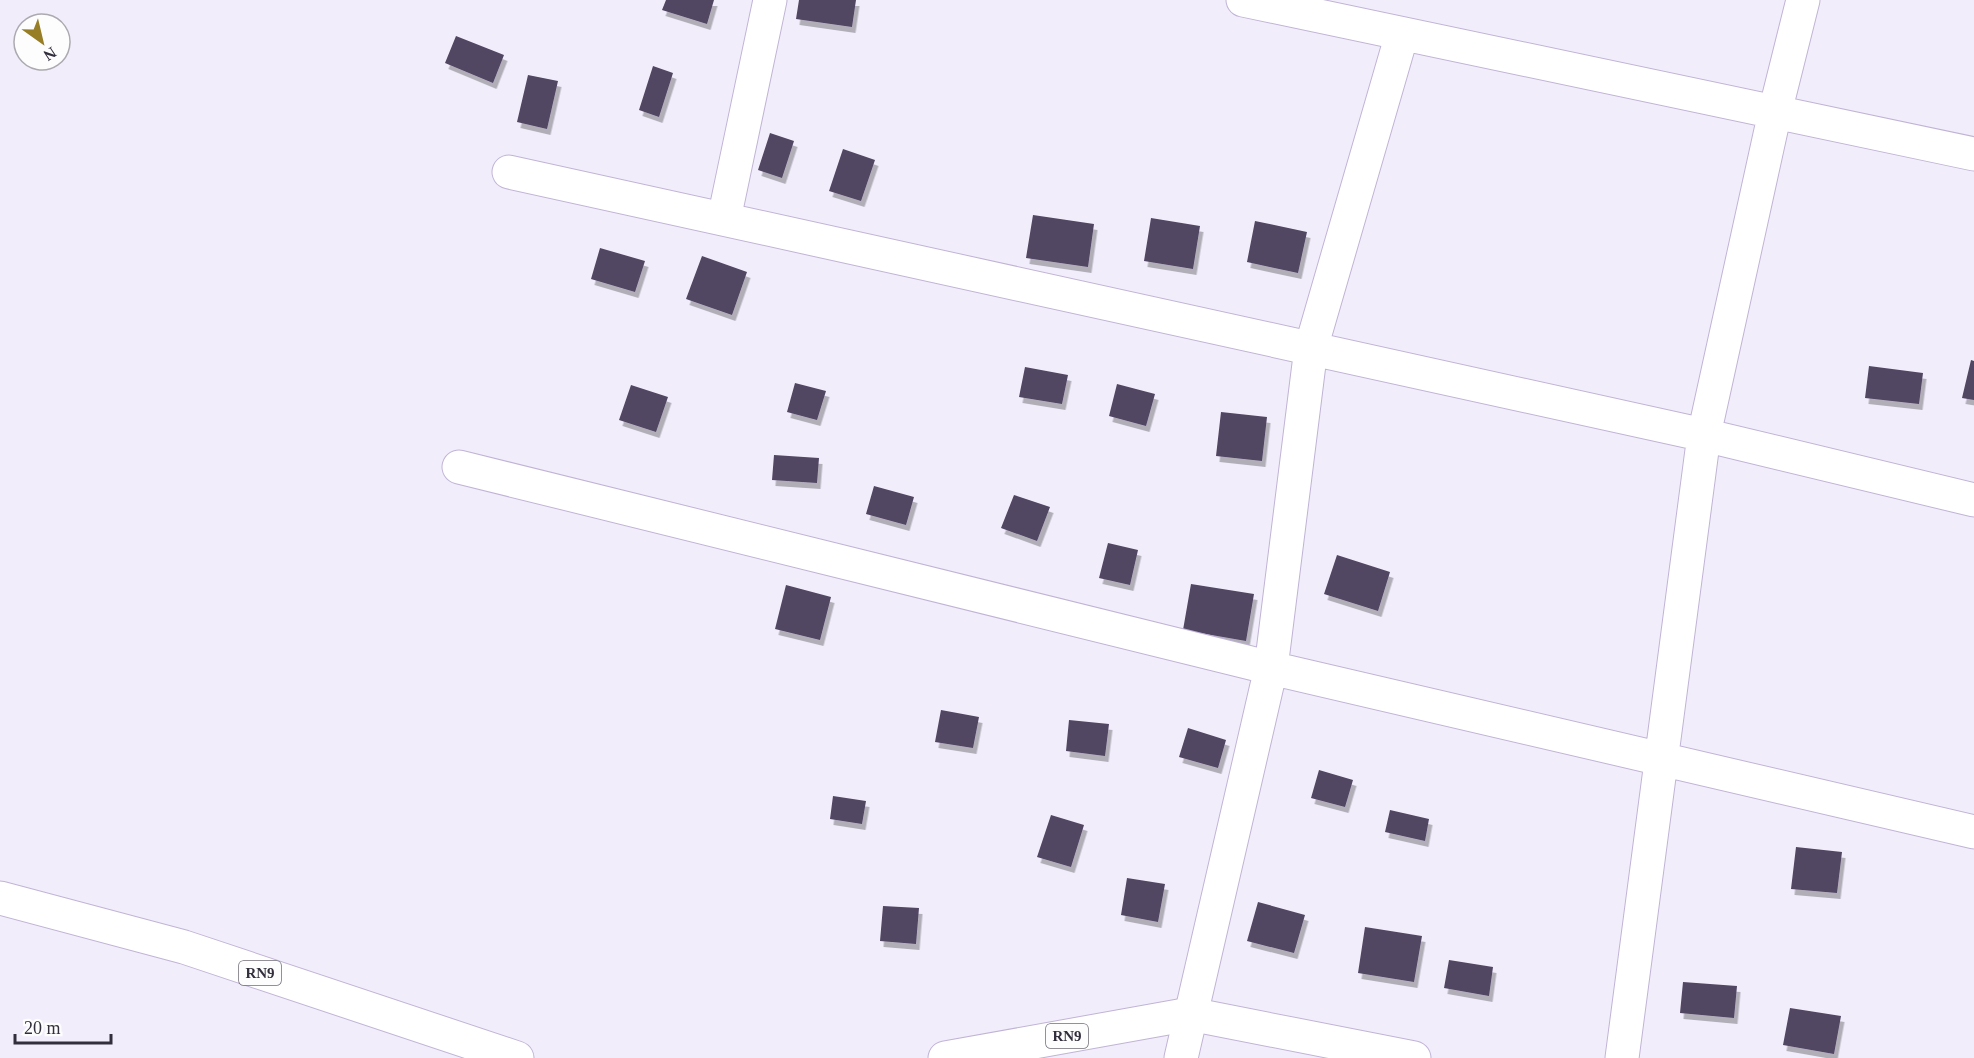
<svg xmlns="http://www.w3.org/2000/svg" width="1974" height="1058" font-family="'Times New Roman',serif">
<style>
.building{fill:#514663;filter:url(#shadow)}
.lines{fill:none;stroke-linecap:round;stroke-linejoin:round}
.street-casing{stroke:#c0b4d6;stroke-width:35}
.primary-casing{stroke:#c0b4d6;stroke-width:35}
.street{stroke:#fff;stroke-width:33}
.primary{stroke:#fff;stroke-width:33}
.labels{text-anchor:middle;stroke-width:6;stroke-linejoin:round;paint-order:stroke}
.shield{fill:#fdfdfd;stroke:#706c76;stroke-width:1.5}
.shield-label{font-size:15px;font-weight:bold;fill:#332e3c}
</style>
<defs>
<filter id="shadow"><feDropShadow dx="3.5" dy="6" stdDeviation="0" flood-color="#0004"/></filter>
</defs>
<rect width="100%" height="100%" fill="#f2edfb"/>
<path class="building" d="M666 0H714L707 24 662 10Z
M799 0H856L852 27 796 19Z
M456 36 504 55 493 83 445 63Z
M653 66 673 73 659 117 639 110Z
M528 75 558 81 547 129 517 122Z
M770 133 794 141 782 178 758 170Z
M843 149 875 160 861 201 829 191Z
M1033 215 1094 224 1088 267 1026 258Z
M1151 218 1200 226 1193 269 1144 261Z
M1255 221 1307 232 1298 273 1247 262Z
M600 248 645 261 635 292 591 279Z
M702 256 747 272 732 315 686 299Z
M1971 360 1974 361V400L1962 398Z
M1869 366 1923 373 1919 404 1865 398Z
M1025 367 1068 375 1062 404 1019 397Z
M795 383 826 391 817 420 787 412Z
M1117 384 1155 394 1146 426 1109 416Z
M631 385 668 397 656 432 619 420Z
M1221 412 1267 417 1262 461 1216 456Z
M774 455 819 458 817 483 772 480Z
M874 486 914 497 906 525 866 514Z
M1014 495 1050 507 1037 541 1001 528Z
M1108 543 1138 550 1130 585 1099 578Z
M1337 555 1390 572 1378 611 1324 594Z
M1191 584 1254 594 1246 641 1183 630Z
M786 585 831 597 820 640 775 629Z
M941 710 979 717 973 748 935 742Z
M1069 720 1109 724 1105 756 1066 751Z
M1188 728 1226 740 1218 768 1179 757Z
M1319 770 1353 780 1345 807 1311 798Z
M833 796 866 801 862 824 830 819Z
M1390 810 1429 819 1425 841 1385 832Z
M1051 815 1084 825 1071 867 1037 857Z
M1796 847 1842 852 1837 893 1791 889Z
M1127 878 1165 884 1158 922 1121 915Z
M1258 902 1305 915 1294 953 1247 941Z
M883 906 919 908 916 944 880 941Z
M1365 927 1422 936 1414 982 1358 973Z
M1449 960 1493 967 1489 996 1444 988Z
M1683 982 1737 986 1734 1018 1680 1013Z
M1790 1008 1841 1016 1834 1054 1783 1045Z"/>
<g class="lines">
<defs>
<path id="street" d="M1243 0 1974 154
M509 172 1704 435 1974 500
M724 219 770 0
M459 467 1271 668 1974 832
M1181 1058 1271 668 1311 348 1402 34
M1622 1058 1704 435 1775 112 1803 0"/>
<path id="primary" d="M0 898 184 947 517 1058
M945 1058 1190 1014 1414 1058"/>
</defs>
<use href="#street" class="street-casing"/>
<use href="#primary" class="primary-casing"/>
<use href="#street" class="street"/>
<use href="#primary" class="primary"/>
</g>
<g class="labels">
<g class="shield">
<rect x="239" y="961" width="42" height="24" rx="4.5"/>
<rect x="1046" y="1024" width="42" height="24" rx="4.5"/>
</g>
<g class="shield-label">
<text x="260" y="978">RN9</text>
<text x="1067" y="1041">RN9</text>
</g>
</g>
<g transform="translate(42 42) rotate(146)"><circle r="28" fill="#fdfdfd" stroke="#acaab0" stroke-width="1.5"/>
<path d="M0-4.5L10 22L0 15L-10 22Z" fill="#977d25"/>
<text y="-9" font-size="16" font-weight="bold" text-anchor="middle" fill="#332e3c">N</text>
</g>
<path d="M15 1034v9h96v-9" fill="none" stroke="#332e3c" stroke-width="3"/>
<text x="24" y="1034" font-size="18" fill="#332e3c" stroke="#fdfdfd" stroke-width="4.5" paint-order="stroke">20 m</text>
</svg>
